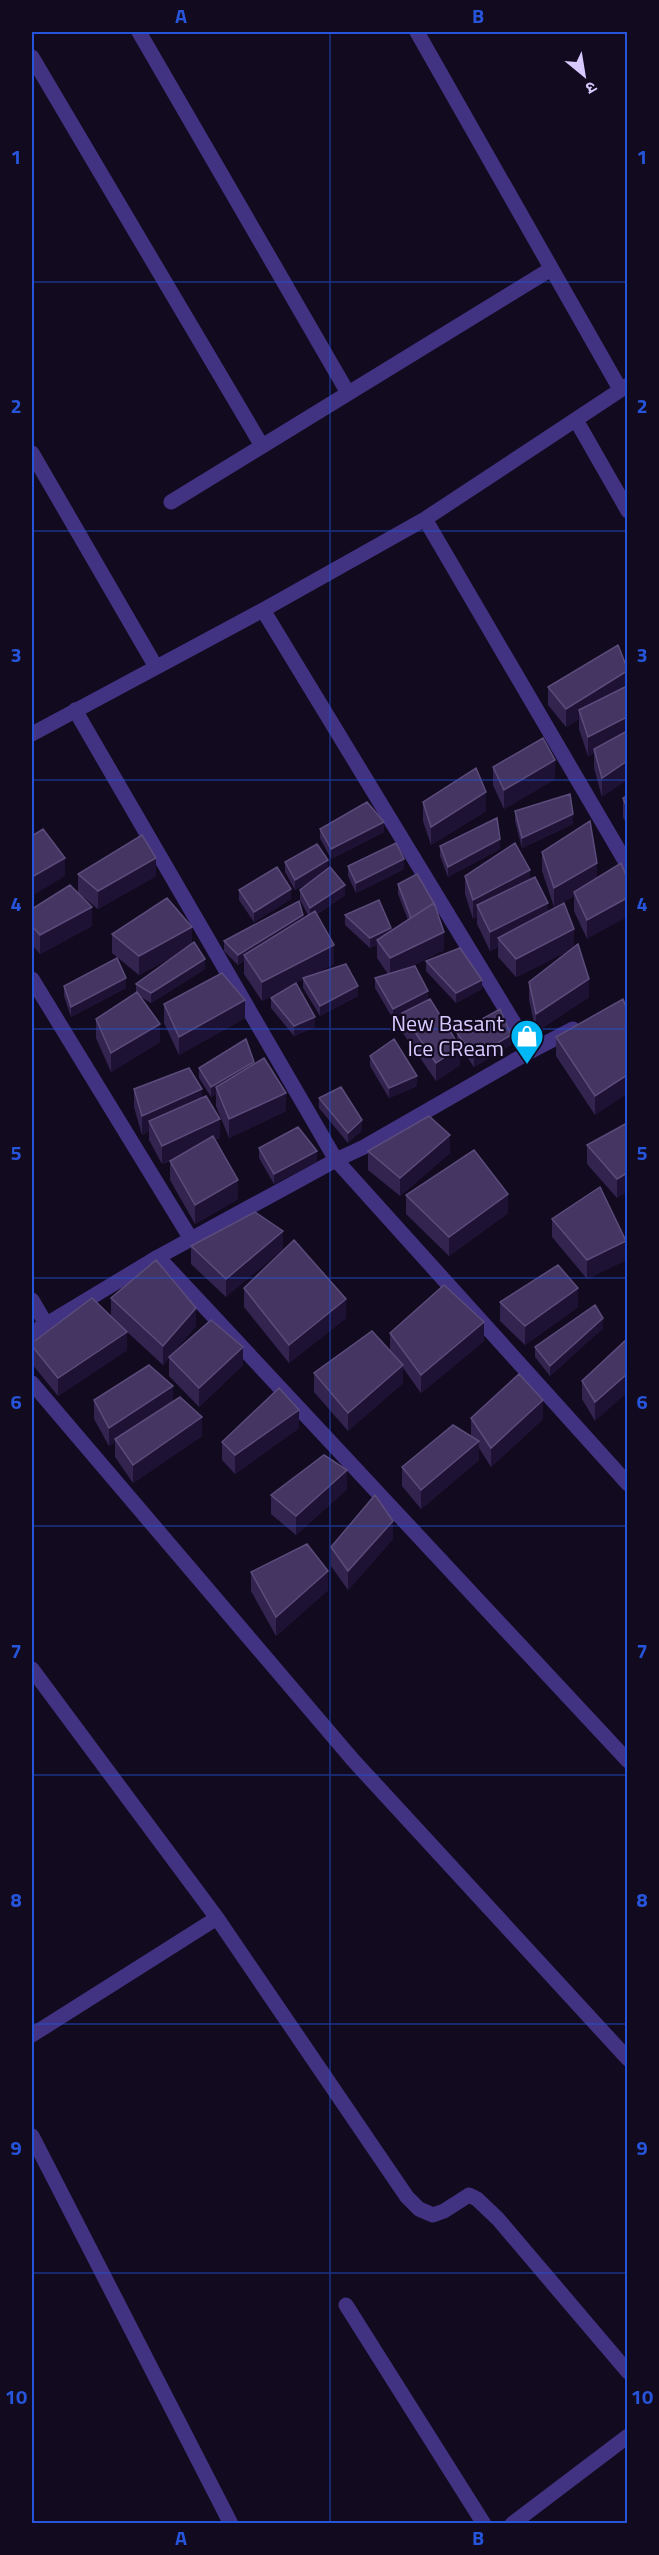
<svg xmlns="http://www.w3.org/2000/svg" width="659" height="2555" font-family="'Titillium Web','Noto Sans Devanagari',sans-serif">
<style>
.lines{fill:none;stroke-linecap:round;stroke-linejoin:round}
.minor{stroke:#423382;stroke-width:15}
.wall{fill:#32234f}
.shaded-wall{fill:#1e1234}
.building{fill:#443562;stroke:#5b4c7b;stroke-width:1.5}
.grid{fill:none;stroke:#2654da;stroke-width:1.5;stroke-opacity:0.55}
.labels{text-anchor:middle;stroke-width:4.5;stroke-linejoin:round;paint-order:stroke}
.poi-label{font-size:22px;fill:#d8caff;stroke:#120b20;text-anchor:end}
.neatline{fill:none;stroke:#2654da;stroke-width:2}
.grid-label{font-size:20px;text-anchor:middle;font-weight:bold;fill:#2654da}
</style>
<rect width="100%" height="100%" fill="#120b20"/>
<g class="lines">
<path class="minor" d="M139 32 348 393
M417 32 620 389
M32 57 262 446
M576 420 628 511
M32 453 156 667
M171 502 551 269
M425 519 628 866
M263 610 531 1051
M75 710 336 1160 628 1484
M32 734 263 610 425 519 628 385
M32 979 191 1239
M158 1257 628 1761
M32 1300 46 1324
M32 1333 158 1257 336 1160 364 1147 531 1051 573 1029
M32 1383 353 1760 628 2059
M32 1669 217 1918 407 2197 419 2209 433 2215 444 2211 469 2195 477 2199 498 2219 628 2372
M32 2035 217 1918
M32 2136 231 2524
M346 2305 484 2524
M512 2524 628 2436"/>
</g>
<path class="wall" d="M618 645 602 797 594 768V753L588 756 579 729V719L566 727 548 705V687Z
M493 767 555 779 504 809 493 785Z
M627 796V826L623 817V798Z
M423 802 486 811 431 845 423 821Z
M515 811 573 824 522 848 515 821Z
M590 821 587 939 574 911V896L554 907 542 871V852Z
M320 829 384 832 331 859 320 838Z
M440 846 500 849 448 877 440 856Z
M285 862 328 869 345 895 317 914 334 964 312 975 358 996 320 1016 303 988V979L262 1001 244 974V961L238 965 224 951V941L303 918 308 915 300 900V890L321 875 295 890 285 872Z
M348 866 404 869 356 893 348 876Z
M78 874 156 876 98 909 78 893Z
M465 876 530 879 548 911 574 947 589 997 536 1032 529 1000V982L572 949 516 977 498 957V947L490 951 477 924V917L473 919 465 894Z
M398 884 435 908 444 950 406 969 457 1043V1033L511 1045 474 1067 460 1047V1065L436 1081 402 1032V1014L393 1019 375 988V978L388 974 377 958V945L370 948 345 925V915L391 930 408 920 398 894Z
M239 890 291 899 254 922 239 900Z
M32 909 92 926 40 954 32 945Z
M112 934 192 943 205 969 151 1003 141 997 160 1042 111 1072 96 1038V1019L136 993V984L176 955 139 975 112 953Z
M426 961 482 989 456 1003 426 971Z
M64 986 126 988 71 1017 64 996Z
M271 998 315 1027 294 1036 271 1008Z
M623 999 595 1115 556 1056V1037Z
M164 1004 245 1018 179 1055 164 1023Z
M370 1056 417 1086 389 1098 370 1066Z
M254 1064 286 1111 229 1138 216 1106V1094L211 1097 199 1078V1068Z
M134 1089 202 1097 220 1138 215 1140 238 1199 195 1224 170 1180V1161L162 1164 149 1140V1131L142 1135 134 1107Z
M319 1098 362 1130 348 1143 319 1108Z
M627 1123 617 1198 587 1164V1145Z
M259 1148 317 1161 274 1184 259 1158Z
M368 1151 450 1153 400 1196 368 1170Z
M406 1195 508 1213 449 1256 406 1214Z
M255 1212 226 1297 191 1264V1246Z
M552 1219 626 1260 587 1279 552 1237Z
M244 1288 346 1318 289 1363 244 1307Z
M111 1298 196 1326 173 1353 243 1365 199 1407 169 1376V1358L163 1365 111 1317Z
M500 1302 578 1307 525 1345 500 1321Z
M603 1328 550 1376 535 1357V1347Z
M390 1333 484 1341 421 1393 403 1368V1383L348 1431 314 1392V1373L390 1351Z
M627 1339 595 1421 582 1399V1381Z
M32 1343 127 1350 58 1396 32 1364Z
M94 1400 173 1401 202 1436 133 1483 115 1457V1442L109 1446 94 1419Z
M471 1418 543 1419 491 1467 479 1448V1460L421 1509 402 1486V1467L471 1437Z
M299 1428 235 1474 222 1460V1442Z
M347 1489 296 1535 271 1514V1495Z
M393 1539 348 1590 331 1566V1547Z
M251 1572 328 1590 276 1636 251 1591Z"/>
<path class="shaded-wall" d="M627 671V690L579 710V719L566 727V709Z
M627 717V735L594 749V753L588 756V737Z
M555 760V779L504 809V790Z
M627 761V780L602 797V778Z
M486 792V811L431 845V827Z
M573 814V824L522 848V838Z
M384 822V832L331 859V849Z
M500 839V849L448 877V867Z
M65 858V876L32 896V877Z
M156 858V876L98 909V891Z
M404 859V869L356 893V883Z
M328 860V870L295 890V880Z
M597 863V882L574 892V896L554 907V888Z
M530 870V889L477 905V917L473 919V900Z
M345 885V895L310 918V908Z
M291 889V899L254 922V912Z
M627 898V917L587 939V920Z
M548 903V922L498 938V947L490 951V932Z
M92 907V926L40 954V935Z
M303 915V925L244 955V961L238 965V955Z
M192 927V946L139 975V956Z
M391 928V938L377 940V945L370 948V938Z
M574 929V948L516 977V959Z
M444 932V950L390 977V958Z
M334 945V964L262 1001V982Z
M205 959V969L151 1003V993Z
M126 978V988L71 1017V1007Z
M589 979V997L536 1032V1014Z
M482 980V989L456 1003V993Z
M358 986V996L320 1016V1006Z
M428 991V1001L393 1019V1009Z
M245 1000V1018L179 1055V1037Z
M315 1017V1027L294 1036V1026Z
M160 1024V1042L111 1072V1053Z
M511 1035V1045L474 1067V1057Z
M460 1047V1065L436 1081V1063Z
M254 1062V1072L216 1087V1094L211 1097V1087Z
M627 1075V1094L595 1115V1096Z
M417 1076V1086L389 1098V1088Z
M202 1089V1108L149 1121V1131L142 1135V1116Z
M286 1093V1111L229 1138V1119Z
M220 1119V1138L162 1164V1146Z
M362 1120V1130L348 1143V1133Z
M450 1135V1153L400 1196V1178Z
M317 1151V1161L274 1184V1174Z
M627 1173V1192L617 1198V1179Z
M238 1180V1199L195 1224V1205Z
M508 1194V1213L449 1256V1237Z
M283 1231V1250L226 1297V1279Z
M626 1241V1260L587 1279V1260Z
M578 1288V1307L525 1345V1326Z
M346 1299V1318L289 1363V1345Z
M196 1308V1326L163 1365V1346Z
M603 1318V1328L550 1376V1366Z
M484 1322V1341L421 1393V1375Z
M127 1332V1350L58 1396V1378Z
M243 1347V1365L199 1407V1388Z
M403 1365V1383L348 1431V1413Z
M627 1374V1393L595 1421V1402Z
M173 1386V1405L115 1439V1442L109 1446V1428Z
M543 1400V1419L491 1467V1448Z
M299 1410V1428L235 1474V1455Z
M202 1417V1436L133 1483V1465Z
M479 1441V1460L421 1509V1490Z
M347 1470V1489L296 1535V1516Z
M393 1521V1539L348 1590V1571Z
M328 1571V1590L276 1636V1617Z"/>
<path class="building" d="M618 645 627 668V671L566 709 548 687Z
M627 686V717L588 737 579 710Z
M627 731V761L602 778 594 749Z
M543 738 555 760 504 790 493 767Z
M476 768 486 792 431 827 423 802Z
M570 794 573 814 522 838 515 811Z
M627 796V808L623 798Z
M367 802 384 822 331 849 320 829Z
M497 818 500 839 448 867 440 846Z
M590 821 597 863 554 888 542 852Z
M43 829 65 858 32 877V836Z
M142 835 156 858 98 891 78 874Z
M396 843 404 859 356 883 348 866Z
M515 843 530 870 473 900 465 876Z
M317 844 328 860 295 880 285 862Z
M621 863 627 878V898L587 920 574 892Z
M277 867 291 889 254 912 239 890Z
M330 867 345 885 310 908 300 890Z
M417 874 435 905H434V903L411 918 398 884Z
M535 877 548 903 490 932 477 905Z
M70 885 92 907 40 935 32 926V909Z
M167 898 192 927 139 956 112 934Z
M379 900 391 928 370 938 345 915Z
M299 901 303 915 238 955 224 941Z
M434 903 444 932 390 958 377 940Z
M564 903 574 929 516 959 498 938Z
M315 911 334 945 262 982 244 955Z
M194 942 205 959 151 993 136 984Z
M578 944 589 979 536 1014 529 982Z
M460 948 482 980 456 993 426 961Z
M117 958 126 978 71 1007 64 986Z
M346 964 358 986 320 1006 303 978Z
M415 966 428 991 393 1009 375 978Z
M222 973 245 1000 179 1037 164 1004Z
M296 983 315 1017 294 1026 271 998Z
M137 992 160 1024 111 1053 96 1019Z
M430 999 460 1047 436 1063 402 1013Z
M623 999 627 1010V1075L595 1096 556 1037Z
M500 1009 511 1035 474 1057 457 1033Z
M246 1039 254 1062 211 1087 199 1068Z
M394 1039 417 1076 389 1088 370 1056Z
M264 1058 286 1093 229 1119 216 1087Z
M189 1068 202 1089 142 1116 134 1089Z
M341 1087 362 1120 348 1133 319 1098Z
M206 1096 220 1119 162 1146 149 1121Z
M429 1116 450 1135 400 1178 368 1151Z
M627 1123V1173L617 1179 587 1145Z
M298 1127 317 1151 274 1174 259 1148Z
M213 1136 238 1180 195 1205 170 1161Z
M474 1150 508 1194 449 1237 406 1195Z
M600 1187 626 1241 587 1260 552 1219Z
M255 1212 283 1231 226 1279 191 1246Z
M294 1240 346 1299 289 1345 244 1288Z
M156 1260 196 1308 163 1346 111 1298Z
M558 1265 578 1288 525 1326 500 1302Z
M444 1285 484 1322 421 1375 390 1333Z
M92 1298 127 1332 58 1378 32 1346V1343Z
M595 1305 603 1318 550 1366 535 1347Z
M211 1320 243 1347 199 1388 169 1357Z
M372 1331 403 1365 348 1413 314 1373Z
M627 1339V1374L595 1402 582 1381Z
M149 1365 173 1386 109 1428 94 1400Z
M519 1374 543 1400 491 1448 471 1418Z
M279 1388 299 1410 235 1455 222 1442Z
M180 1397 202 1417 133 1465 115 1439Z
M453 1425 479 1441 421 1490 402 1467Z
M324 1455 347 1470 296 1516 271 1495Z
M375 1495 393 1521 348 1571 331 1547Z
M307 1544 328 1571 276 1617 251 1572Z"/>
<path class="grid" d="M330 32V2524M32 282H628M32 531H628M32 780H628M32 1029H628M32 1278H628M32 1526H628M32 1775H628M32 2024H628M32 2273H628"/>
<defs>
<symbol id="shop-pin" viewBox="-11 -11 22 30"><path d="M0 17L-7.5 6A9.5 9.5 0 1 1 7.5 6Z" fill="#00b7f5" stroke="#120b20"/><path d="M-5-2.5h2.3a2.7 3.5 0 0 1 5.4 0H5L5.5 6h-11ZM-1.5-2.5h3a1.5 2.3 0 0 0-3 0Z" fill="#fff"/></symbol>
</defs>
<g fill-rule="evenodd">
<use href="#shop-pin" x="508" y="1017" width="38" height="52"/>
</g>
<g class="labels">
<g class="poi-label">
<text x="504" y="1031">New Basant<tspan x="504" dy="25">Ice CReam</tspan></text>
</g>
</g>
<rect width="659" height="2555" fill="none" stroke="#120b20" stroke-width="66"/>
<g transform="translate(584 75) rotate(150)" stroke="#120b20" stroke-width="4.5" paint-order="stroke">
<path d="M0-4.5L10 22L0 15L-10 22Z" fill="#d8caff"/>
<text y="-9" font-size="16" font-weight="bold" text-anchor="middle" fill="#d8caff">उ</text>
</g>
<rect x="33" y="33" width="593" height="2489" class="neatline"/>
<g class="grid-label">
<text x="181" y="23">A</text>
<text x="478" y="23">B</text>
<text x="16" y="164">1</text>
<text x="642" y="164">1</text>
<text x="16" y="413">2</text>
<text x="642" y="413">2</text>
<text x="16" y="662">3</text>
<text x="642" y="662">3</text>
<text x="16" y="911">4</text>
<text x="642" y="911">4</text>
<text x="16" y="1160">5</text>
<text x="642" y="1160">5</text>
<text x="16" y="1409">6</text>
<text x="642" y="1409">6</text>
<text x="16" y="1658">7</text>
<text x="642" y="1658">7</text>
<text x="16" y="1907">8</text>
<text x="642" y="1907">8</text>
<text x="16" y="2155">9</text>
<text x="642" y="2155">9</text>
<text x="16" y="2404">10</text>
<text x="642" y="2404">10</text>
<text x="181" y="2545">A</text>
<text x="478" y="2545">B</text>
</g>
</svg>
